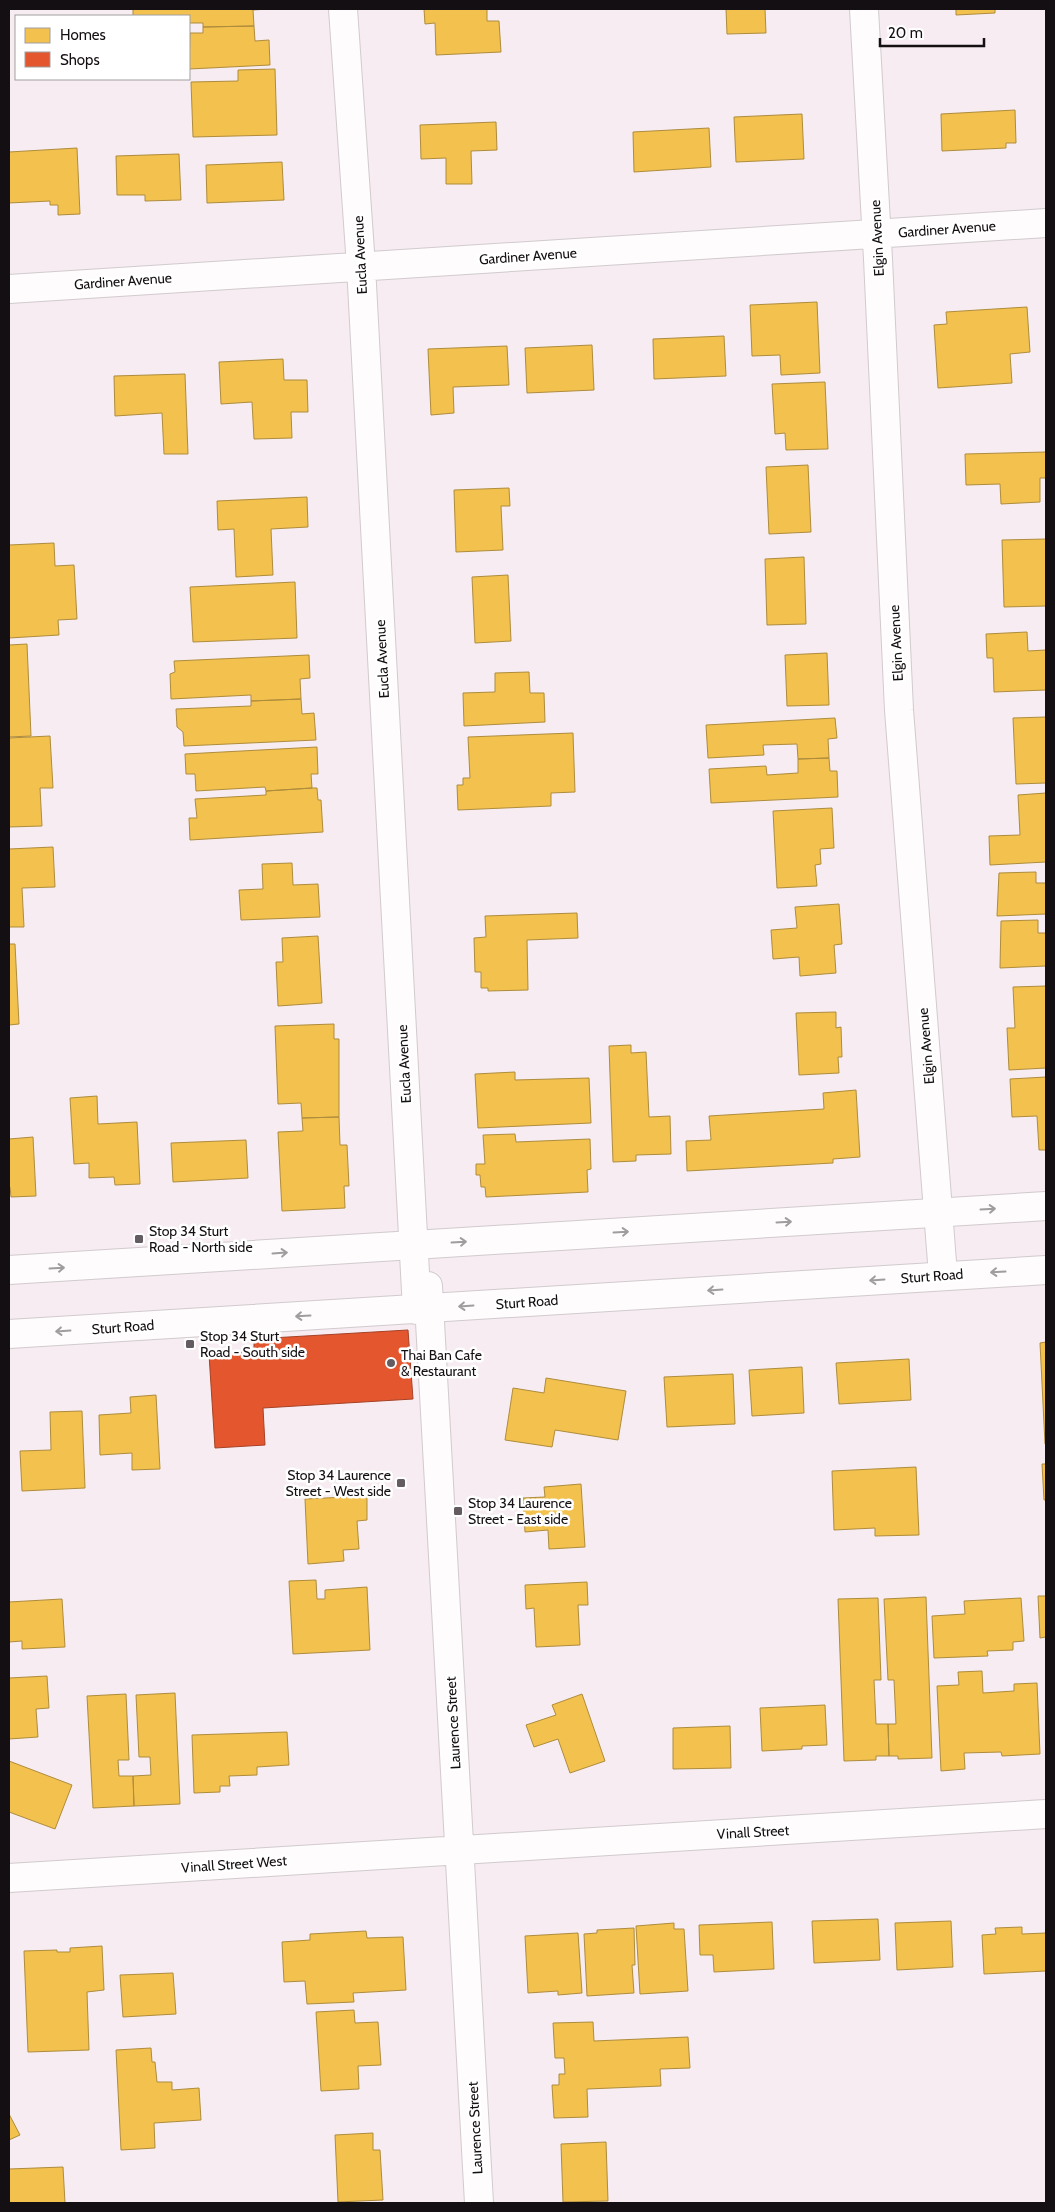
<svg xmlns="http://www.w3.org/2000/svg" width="1055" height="2212" font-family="Cabin,sans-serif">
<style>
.homes{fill:#f2c14e;stroke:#af8c3c}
.shops{fill:#e4572e;stroke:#a64126}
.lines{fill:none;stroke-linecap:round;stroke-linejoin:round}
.minor-casing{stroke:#d1cace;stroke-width:30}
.secondary-casing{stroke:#d1cace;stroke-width:30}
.minor{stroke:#fefcfd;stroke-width:28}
.secondary{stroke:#fefcfd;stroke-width:28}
.oneway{stroke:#a09d9f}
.poi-dot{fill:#635c60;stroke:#fff;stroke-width:2}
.labels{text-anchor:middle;stroke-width:5;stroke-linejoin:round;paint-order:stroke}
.street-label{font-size:14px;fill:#140f12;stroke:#fff}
.poi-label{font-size:14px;fill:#140f12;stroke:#fff;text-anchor:start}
</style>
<rect width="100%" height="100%" fill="#f6ecf1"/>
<path class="homes" d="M133 9H268L253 10 254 26 203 27V23H189V16H133Z
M424 9H487V21H499L501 52 436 55 435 23 425 24Z
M726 9H765L766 33 727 34Z
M956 9H995V13L956 15Z
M254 26 255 41 269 40 270 65 189 69 190 33H203V27Z
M275 69 277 135 193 137 191 82 238 81V70Z
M1015 110 1016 143H1006V148L942 151 941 114Z
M802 114 804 159 736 162 734 117Z
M496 122 497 150 471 151 472 184H446V158L421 159 420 125Z
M709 128 711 167 634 172 633 132Z
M77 148 80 214 58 215V205H50V201L9 203V152Z
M179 154 181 200 145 201V195H117L116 156Z
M282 162 284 200 207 203 206 165Z
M817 302 820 373 781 375 780 355 752 356 750 305Z
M1027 307 1030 352 1010 354 1012 383 938 388 934 325 947 324 946 312Z
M724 336 726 376 654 379 653 339Z
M592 345 594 390 527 393 525 348Z
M507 346 509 385 453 387 454 413 431 415 428 349Z
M283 359 284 380H307L308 412H291L292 438 254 439 252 402 221 404 219 362Z
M185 374 188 454H164L162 413 115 416 114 376Z
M825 382 828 449 786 450 785 433 775 434 772 384Z
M1046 452V478H1040V502L1001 504 1000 484 966 485 965 454Z
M808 465 811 532 769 534 766 467Z
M509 488 510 506H501L503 550 456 552 454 490Z
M307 497 308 527 271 529 273 575 236 577 234 529 218 530 217 501Z
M1046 539V606L1004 607 1002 540Z
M54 543 55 566 74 565 77 619 58 620 59 635 9 638V545Z
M804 557 806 624 767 625 765 559Z
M508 575 511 641 475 643 472 577Z
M295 582 297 638 193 642 190 587Z
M1027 632 1028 651 1046 650V690L994 692 993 658H987L986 634Z
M27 644 31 736 9 737V645Z
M827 653 829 705 787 706 785 655Z
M309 655 310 678 300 679 301 699 251 701V695L171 699 170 674 175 672 174 661Z
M529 672 530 693H544L545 722 464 726 463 693 495 692V673Z
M301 699 302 714 314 713 316 740 184 746 183 732 177 727 176 709 251 706V701Z
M1046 717V783L1016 784 1013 718Z
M835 718 837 738 828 739 829 758 798 759 797 744 763 745 764 755 708 758 706 725Z
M573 733 575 792 551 793V806L458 810 457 785H463V778H470L468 737Z
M50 736 53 788H40L42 826 9 827V738Z
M317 747 318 774H311L312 788 266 791 265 787 196 791 195 774H186L185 754Z
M829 758 830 771H837L838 797 711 803 709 769 766 766 767 775 798 773V759Z
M312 788H317L318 800H321L323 832 190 840 189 818H197L195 799 266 795V791Z
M1046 793V862L990 865 989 836 1020 835 1018 795Z
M832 808 834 848 820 849 821 864 815 865 817 886 777 888 773 811Z
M53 847 55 887 22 888 24 927H9V849Z
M292 863 293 885 318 884 320 917 241 920 239 890 263 889 262 864Z
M1036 872V883H1046V914L997 916 999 873Z
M839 904 842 944 834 945 836 973 800 976 799 957 773 959 771 930 797 928 795 907Z
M577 913 578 938 527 940 528 990 488 991V988H481V972H475L474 938 486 937 485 916Z
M1038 920V933H1046V966L1000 968 1001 921Z
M318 936 322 1003 278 1006 276 962H283L282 938Z
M9 944H15L19 1024 9 1025Z
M1046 986V1068L1009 1070 1007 1028H1015L1013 987Z
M836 1012V1028L841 1027 842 1057H838L839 1073 799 1075 796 1013Z
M334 1024V1039H339V1117L302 1118 301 1103 278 1104 275 1026Z
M631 1045V1053L646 1052 649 1117 670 1116 671 1154 636 1155V1161L613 1162 609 1046Z
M515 1072V1080L589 1078 591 1123 478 1128 475 1074Z
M1046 1077V1150H1039L1037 1116 1012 1117 1010 1079Z
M856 1090 860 1157 833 1159V1163L687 1171 686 1141 711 1140 709 1116 824 1109 823 1093Z
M97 1096 98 1124 137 1122 140 1184 115 1185 114 1177 89 1178V1163L74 1164 70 1098Z
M339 1117 340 1145H347L349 1186H344L345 1208 282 1211 278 1132 303 1131 302 1118Z
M515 1134 516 1142 590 1139 591 1169 587 1170 588 1192 486 1197 485 1187H481L480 1175H476V1164H485L483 1135Z
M33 1137 36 1196 11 1197 10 1187H9V1139Z
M246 1140 248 1178 173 1182 171 1143Z
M1046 1342V1444H1045L1040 1343Z
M909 1359 911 1400 839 1404 836 1363Z
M802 1367 804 1413 752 1416 749 1370Z
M733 1374 735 1424 667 1427 664 1377Z
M546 1378 626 1391 618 1440 555 1430 552 1447 505 1440 513 1388 544 1393Z
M156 1395 160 1469 132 1470V1453L100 1455 99 1415 131 1413 130 1397Z
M82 1411 85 1488 22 1491 20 1451 51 1450 50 1412Z
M1042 1464H1046V1500H1044Z
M916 1467 919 1535 875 1536V1528L834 1530 832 1471Z
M581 1484 585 1547 549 1549 548 1530 525 1532 523 1498 545 1497 544 1487Z
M367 1496V1520L357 1521 359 1549 343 1550 344 1561 308 1564 305 1499Z
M316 1580 317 1599H325V1590L367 1587 370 1650 293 1654 289 1581Z
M587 1582 588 1605H578L580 1645 536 1647 534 1608 526 1609 525 1585Z
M1038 1596H1046V1637L1040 1638Z
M926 1597 932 1758 898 1759V1756H889L888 1724H896L894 1680H888L884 1599Z
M878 1598 881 1680H874L876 1724H888L889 1756H876V1760L844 1761 838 1599Z
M1021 1598 1024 1641 1013 1642V1650L987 1651 988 1656 934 1658 932 1616 965 1614 964 1601Z
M62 1599 65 1647 22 1649V1641L9 1642V1602Z
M982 1671 983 1693 1014 1691V1684L1037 1683 1040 1754 1002 1756 1001 1752 964 1753 965 1769 941 1771 937 1686 959 1685 958 1672Z
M47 1676 49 1708 36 1709 38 1737 9 1739V1678Z
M175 1693 180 1804 134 1806 133 1776 151 1775 150 1757H139L136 1695Z
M126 1694 129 1760H118L119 1776H133L134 1806 93 1808 87 1696Z
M582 1694 605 1761 570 1773 558 1739 534 1747 526 1725 556 1715 552 1705Z
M825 1705 827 1745 802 1746V1749L762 1751 760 1708Z
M730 1726 731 1768 673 1769V1728Z
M287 1732 289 1765 257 1767V1775L229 1776 230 1786H220V1792L194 1793 192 1735Z
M9 1761 72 1785 55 1829 9 1812Z
M878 1919 880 1960 814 1963 812 1921Z
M951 1921 953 1967 897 1970 895 1923Z
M772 1922 774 1969 714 1972 713 1955H700L699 1925Z
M674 1923V1929H684L688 1991 640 1994 636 1926Z
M1022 1927V1934L1046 1933V1971L984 1974 982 1935 996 1934 995 1928Z
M634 1928 635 1965H632L634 1993 587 1996 584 1934 597 1933V1930Z
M366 1931 367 1938 403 1937 406 1990 353 1993 354 2002 307 2004 305 1981 284 1982 282 1942 310 1940V1934Z
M578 1933 582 1993 558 1995V1991L528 1993 525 1936Z
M102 1946 104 1990 87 1992 89 2050 28 2052 24 1951 57 1950V1952H70V1948Z
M173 1973 176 2014 123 2017 120 1975Z
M354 2010 355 2023 378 2022 381 2065 358 2066 359 2089 321 2091 316 2012Z
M593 2022 594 2041 688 2037 690 2068 660 2069 661 2086 587 2089 588 2117 554 2118 552 2085H559V2074H565L564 2058H555L553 2023Z
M151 2048 152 2062H155L157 2082H172V2090L199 2088 201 2120 154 2123 155 2148 121 2150 116 2050Z
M9 2114 20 2135 9 2140Z
M373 2133V2150H380L383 2200 338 2202 335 2135Z
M606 2142 608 2201 563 2202 561 2144Z
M63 2167 65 2203H9V2169Z"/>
<path class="shops" d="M408 1330 413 1399 263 1408 265 1445 215 1448 209 1354 254 1351V1339Z"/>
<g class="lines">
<defs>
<path id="minor" d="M343 9 361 266 417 1310
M864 9 878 259 899 710 943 1275
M9 289 1046 223
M428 1286 479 2203
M9 1878 1046 1814"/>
<path id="secondary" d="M9 1270 1046 1206
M9 1334 1046 1270"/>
</defs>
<use href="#minor" class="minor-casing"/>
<use href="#secondary" class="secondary-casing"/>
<use href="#minor" class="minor"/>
<use href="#secondary" class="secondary"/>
</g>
<defs><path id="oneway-shaft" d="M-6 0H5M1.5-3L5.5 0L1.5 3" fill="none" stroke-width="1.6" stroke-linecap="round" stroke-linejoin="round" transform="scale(1.25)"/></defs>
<g class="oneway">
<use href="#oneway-shaft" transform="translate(988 1209) rotate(-3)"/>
<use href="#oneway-shaft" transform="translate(784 1222) rotate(-3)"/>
<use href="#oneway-shaft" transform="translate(621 1232) rotate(-3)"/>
<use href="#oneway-shaft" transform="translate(459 1242) rotate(-3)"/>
<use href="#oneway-shaft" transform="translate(280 1253) rotate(-4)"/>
<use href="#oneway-shaft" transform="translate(57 1268) rotate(-3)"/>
<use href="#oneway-shaft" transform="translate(998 1272) rotate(177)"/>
<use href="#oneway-shaft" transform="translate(877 1280) rotate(176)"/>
<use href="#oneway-shaft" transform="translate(715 1290) rotate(176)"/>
<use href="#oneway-shaft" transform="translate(466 1306) rotate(176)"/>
<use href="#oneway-shaft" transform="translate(303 1316) rotate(177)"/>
<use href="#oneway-shaft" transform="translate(63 1331) rotate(176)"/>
</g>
<g class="poi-dot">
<rect x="134" y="1234" width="10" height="10" rx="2.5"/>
<rect x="185" y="1339" width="10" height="10" rx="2.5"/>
<circle cx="391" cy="1363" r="5"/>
<rect x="396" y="1478" width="10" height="10" rx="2.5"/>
<rect x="453" y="1506" width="10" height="10" rx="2.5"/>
</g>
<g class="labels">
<g class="street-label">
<text transform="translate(947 229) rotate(-4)" y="5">Gardiner Avenue</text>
<text transform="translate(877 238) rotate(-93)" y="5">Elgin Avenue</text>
<text transform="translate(360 255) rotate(-93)" y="5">Eucla Avenue</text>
<text transform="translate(528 256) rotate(-4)" y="5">Gardiner Avenue</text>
<text transform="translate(123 281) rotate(-4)" y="5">Gardiner Avenue</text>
<text transform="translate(896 643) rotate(-93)" y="5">Elgin Avenue</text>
<text transform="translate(382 659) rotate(-93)" y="5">Eucla Avenue</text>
<text transform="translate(926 1046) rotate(-95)" y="5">Elgin Avenue</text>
<text transform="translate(404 1064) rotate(-93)" y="5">Eucla Avenue</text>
<text transform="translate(932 1276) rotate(-4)" y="5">Sturt Road</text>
<text transform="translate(527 1302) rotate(-4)" y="5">Sturt Road</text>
<text transform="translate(123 1327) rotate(-4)" y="5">Sturt Road</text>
<text transform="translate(453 1723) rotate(-93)" y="5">Laurence Street</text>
<text transform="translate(753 1832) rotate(-3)" y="5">Vinall Street</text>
<text transform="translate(234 1864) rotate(-4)" y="5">Vinall Street West</text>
<text transform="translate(475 2128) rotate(-93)" y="5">Laurence Street</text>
</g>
<g class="poi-label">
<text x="149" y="1236">Stop 34 Sturt<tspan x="149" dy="16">Road - North side</tspan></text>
<text x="200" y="1341">Stop 34 Sturt<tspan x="200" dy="16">Road - South side</tspan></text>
<text x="401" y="1360">Thai Ban Cafe<tspan x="401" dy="16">&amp; Restaurant</tspan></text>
<text x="391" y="1480" text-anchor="end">Stop 34 Laurence<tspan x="391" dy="16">Street - West side</tspan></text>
<text x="468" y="1508">Stop 34 Laurence<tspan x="468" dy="16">Street - East side</tspan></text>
</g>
</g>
<rect width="1055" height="2212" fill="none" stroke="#140f12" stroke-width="20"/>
<rect x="15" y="15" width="175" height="65" fill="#ffffff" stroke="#a19fa0"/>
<rect x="25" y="28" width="25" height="15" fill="#f2c14e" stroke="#a19fa0"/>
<text x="60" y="40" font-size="15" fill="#140f12">Homes</text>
<rect x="25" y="52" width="25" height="15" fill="#e4572e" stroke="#a19fa0"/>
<text x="60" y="65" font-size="15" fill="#140f12">Shops</text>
<path d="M880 38v8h104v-8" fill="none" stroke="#140f12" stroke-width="2.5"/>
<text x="888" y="38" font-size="15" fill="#140f12" stroke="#ffffff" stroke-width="4" paint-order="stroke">20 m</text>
</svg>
